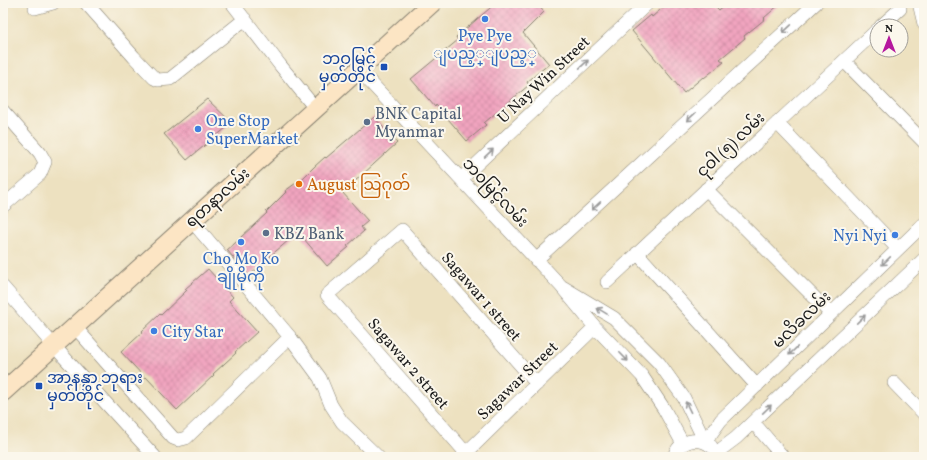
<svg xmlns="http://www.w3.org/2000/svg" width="927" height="460" font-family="Vollkorn,'Noto Sans Myanmar',serif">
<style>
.building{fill:url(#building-cross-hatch)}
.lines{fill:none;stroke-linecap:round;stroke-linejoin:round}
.minor-casing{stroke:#847e6e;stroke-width:14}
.secondary-casing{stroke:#847e6e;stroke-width:20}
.minor{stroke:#fff;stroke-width:13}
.secondary{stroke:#fce5c4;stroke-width:18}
.oneway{stroke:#999}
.shop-dot{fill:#3f7fe0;stroke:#fbf7ec;stroke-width:1.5}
.transit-dot{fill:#1a4fb4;stroke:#fbf7ec;stroke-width:1.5}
.service-dot{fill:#5c6f8a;stroke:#fbf7ec;stroke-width:1.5}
.food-dot{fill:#e8710a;stroke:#fbf7ec;stroke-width:1.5}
.labels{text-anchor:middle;stroke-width:4;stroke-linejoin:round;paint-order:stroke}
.shop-label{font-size:16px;fill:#366cbe;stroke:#fbf7ec}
.transit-label{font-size:16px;fill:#164399;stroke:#fbf7ec;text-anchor:end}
.street-label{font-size:16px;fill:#1c1c1c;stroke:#fbf7ec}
.service-label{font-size:16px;fill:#4e5e75;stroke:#fbf7ec;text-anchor:start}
.food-label{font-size:16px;fill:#c56008;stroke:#fbf7ec;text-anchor:start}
</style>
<defs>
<pattern id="building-cross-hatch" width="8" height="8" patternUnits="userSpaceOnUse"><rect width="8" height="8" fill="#f1a4bf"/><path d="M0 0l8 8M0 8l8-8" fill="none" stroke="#ce8da4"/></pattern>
</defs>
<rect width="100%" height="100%" fill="#fbf7ec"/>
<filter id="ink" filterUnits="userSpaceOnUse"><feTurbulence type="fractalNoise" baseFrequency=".025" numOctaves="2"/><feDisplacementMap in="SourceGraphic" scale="8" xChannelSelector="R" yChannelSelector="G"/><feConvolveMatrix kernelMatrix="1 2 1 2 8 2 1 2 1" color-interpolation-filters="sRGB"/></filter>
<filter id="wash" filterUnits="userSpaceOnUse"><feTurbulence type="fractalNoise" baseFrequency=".012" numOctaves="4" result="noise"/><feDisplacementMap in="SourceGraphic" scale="16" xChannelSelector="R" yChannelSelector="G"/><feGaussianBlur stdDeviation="0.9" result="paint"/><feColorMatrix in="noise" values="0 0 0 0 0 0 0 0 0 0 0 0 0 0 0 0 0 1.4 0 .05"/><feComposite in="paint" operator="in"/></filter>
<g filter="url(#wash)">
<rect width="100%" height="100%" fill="#ede1c0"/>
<g id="blocks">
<path class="building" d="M496 3H536L544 12 523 33 549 64 527 82 529 85 484 123 486 125 467 141 436 105 435 107 411 79 458 40 456 37Z
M668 3H712L719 10 727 3H781L764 18 765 19 744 36 745 38 720 59 724 62 704 78 703 77 684 93 632 31 651 15 652 17Z
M207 99 232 123 187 160 164 134Z
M374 117 397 143 362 175 342 192 368 221 361 227 364 231 347 246 349 247 327 266 298 232 282 246 270 256 271 257 249 276 227 250 241 238V237L267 213 266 212 286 192 285 191 296 183 297 184 314 167 325 157 326 158Z
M208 269 233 297 229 301 257 332 235 352 236 353 213 374 214 375 177 410 146 377 145 378 121 352 143 332 142 331 160 314 161 315 187 290 185 289Z"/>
</g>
</g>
<g filter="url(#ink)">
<use href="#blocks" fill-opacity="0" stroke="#847e6e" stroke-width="1"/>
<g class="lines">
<defs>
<path id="minor" d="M86 3 134 57 154 78 158 80 170 79 245 19
M232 3 280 65 315 108
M919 3 924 24
M35 8 53 3
M881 26 900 9
M844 61 924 142
M358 69 561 286 595 327 642 376 664 409 683 444
M3 111 40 153 45 162 40 174 3 206
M777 123 898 249
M461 179 648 3
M706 189 831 314
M191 220 290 337 320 378 331 405 342 422 378 457
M637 253 757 386
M536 260 816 3
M607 282 877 30
M561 286 614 318 659 363 684 398 705 442 721 420 924 224
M3 287 54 346 155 457
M75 327 173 438 178 440 186 438 290 337
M894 383 924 414
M753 422 783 457
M466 453 327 295 402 230 537 384
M716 453 736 438 924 259
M462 457 595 327
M674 457C679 440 698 436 711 446"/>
<path id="secondary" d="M3 392C146 263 288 132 432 3"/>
</defs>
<use href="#minor" class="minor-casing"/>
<use href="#secondary" class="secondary-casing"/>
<use href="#minor" class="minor"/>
<use href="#secondary" class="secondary"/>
</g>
<defs><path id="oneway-shaft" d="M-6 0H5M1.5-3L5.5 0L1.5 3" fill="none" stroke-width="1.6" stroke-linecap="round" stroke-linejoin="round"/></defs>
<g class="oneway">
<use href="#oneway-shaft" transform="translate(787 29) rotate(137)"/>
<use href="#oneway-shaft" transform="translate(584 64) rotate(-43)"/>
<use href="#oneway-shaft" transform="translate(691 117) rotate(137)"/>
<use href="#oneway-shaft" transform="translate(489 153) rotate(-43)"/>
<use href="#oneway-shaft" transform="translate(596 206) rotate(137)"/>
<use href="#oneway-shaft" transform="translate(886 261) rotate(136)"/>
<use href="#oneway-shaft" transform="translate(602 311) rotate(-149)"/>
<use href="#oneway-shaft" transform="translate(861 319) rotate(-44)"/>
<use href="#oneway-shaft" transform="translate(793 351) rotate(136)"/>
<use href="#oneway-shaft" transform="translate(624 357) rotate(46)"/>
<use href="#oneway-shaft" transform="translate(688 407) rotate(-116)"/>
<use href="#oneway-shaft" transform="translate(767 409) rotate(-44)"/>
</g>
</g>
<g class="shop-dot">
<circle cx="485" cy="19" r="4"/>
<circle cx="198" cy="129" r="4"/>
<circle cx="895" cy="235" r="4"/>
<circle cx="241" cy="242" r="4"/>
<circle cx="154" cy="331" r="4"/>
</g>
<g class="transit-dot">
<rect x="380" y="63" width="8" height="8" rx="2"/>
<rect x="35" y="382" width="8" height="8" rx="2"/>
</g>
<g class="service-dot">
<circle cx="367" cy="122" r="4"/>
<circle cx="266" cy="233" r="4"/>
</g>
<circle class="food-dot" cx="299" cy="184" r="4"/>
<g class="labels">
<g class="shop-label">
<text x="485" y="41">Pye Pye<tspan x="485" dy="18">ျပည့္ျပည့္</tspan></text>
<text x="206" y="126" text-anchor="start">One Stop<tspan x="206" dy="18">SuperMarket</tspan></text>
<text x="887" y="241" text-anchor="end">Nyi Nyi</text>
<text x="241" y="264">Cho Mo Ko<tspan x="241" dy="18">ချိုမိုကို</tspan></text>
<text x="162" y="337" text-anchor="start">City Star</text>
</g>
<g class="transit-label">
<text x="376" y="64">ဘဝမြင့်<tspan x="376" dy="18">မှတ်တိုင်</tspan></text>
<text x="47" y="383" text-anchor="start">အာနန္ဒာ ဘုရား<tspan x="47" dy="18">မှတ်တိုင်</tspan></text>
</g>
<g class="street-label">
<text transform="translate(543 79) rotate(-43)" y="6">U Nay Win Street</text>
<text transform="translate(730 144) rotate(-43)" y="6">ငုဝါ (၅) လမ်း</text>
<text transform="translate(496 192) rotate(47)" y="6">ဘ၀မြင့်လမ်း</text>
<text transform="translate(217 197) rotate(-42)" y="6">ရတနာလမ်း</text>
<text transform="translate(482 296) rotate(49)" y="6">Sagawar 1 street</text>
<text transform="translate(801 319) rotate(-44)" y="6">မလိခလမ်း</text>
<text transform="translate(409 363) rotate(49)" y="6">Sagawar 2 street</text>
<text transform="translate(517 380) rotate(-44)" y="6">Sagawar Street</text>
</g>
<g class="service-label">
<text x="375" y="119">BNK Capital<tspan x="375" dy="18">Myanmar</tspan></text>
<text x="274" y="239">KBZ Bank</text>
</g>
<g class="food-label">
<text x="307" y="190">August သြဂုတ်</text>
</g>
</g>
<rect width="927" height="460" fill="none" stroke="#fbf7ec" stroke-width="16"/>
<g transform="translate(889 38)"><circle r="19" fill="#fbf7ec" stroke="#a29f99"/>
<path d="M0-3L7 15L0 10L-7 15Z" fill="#b5179e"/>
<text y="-6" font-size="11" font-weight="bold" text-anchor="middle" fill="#1c1c1c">N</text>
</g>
</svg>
